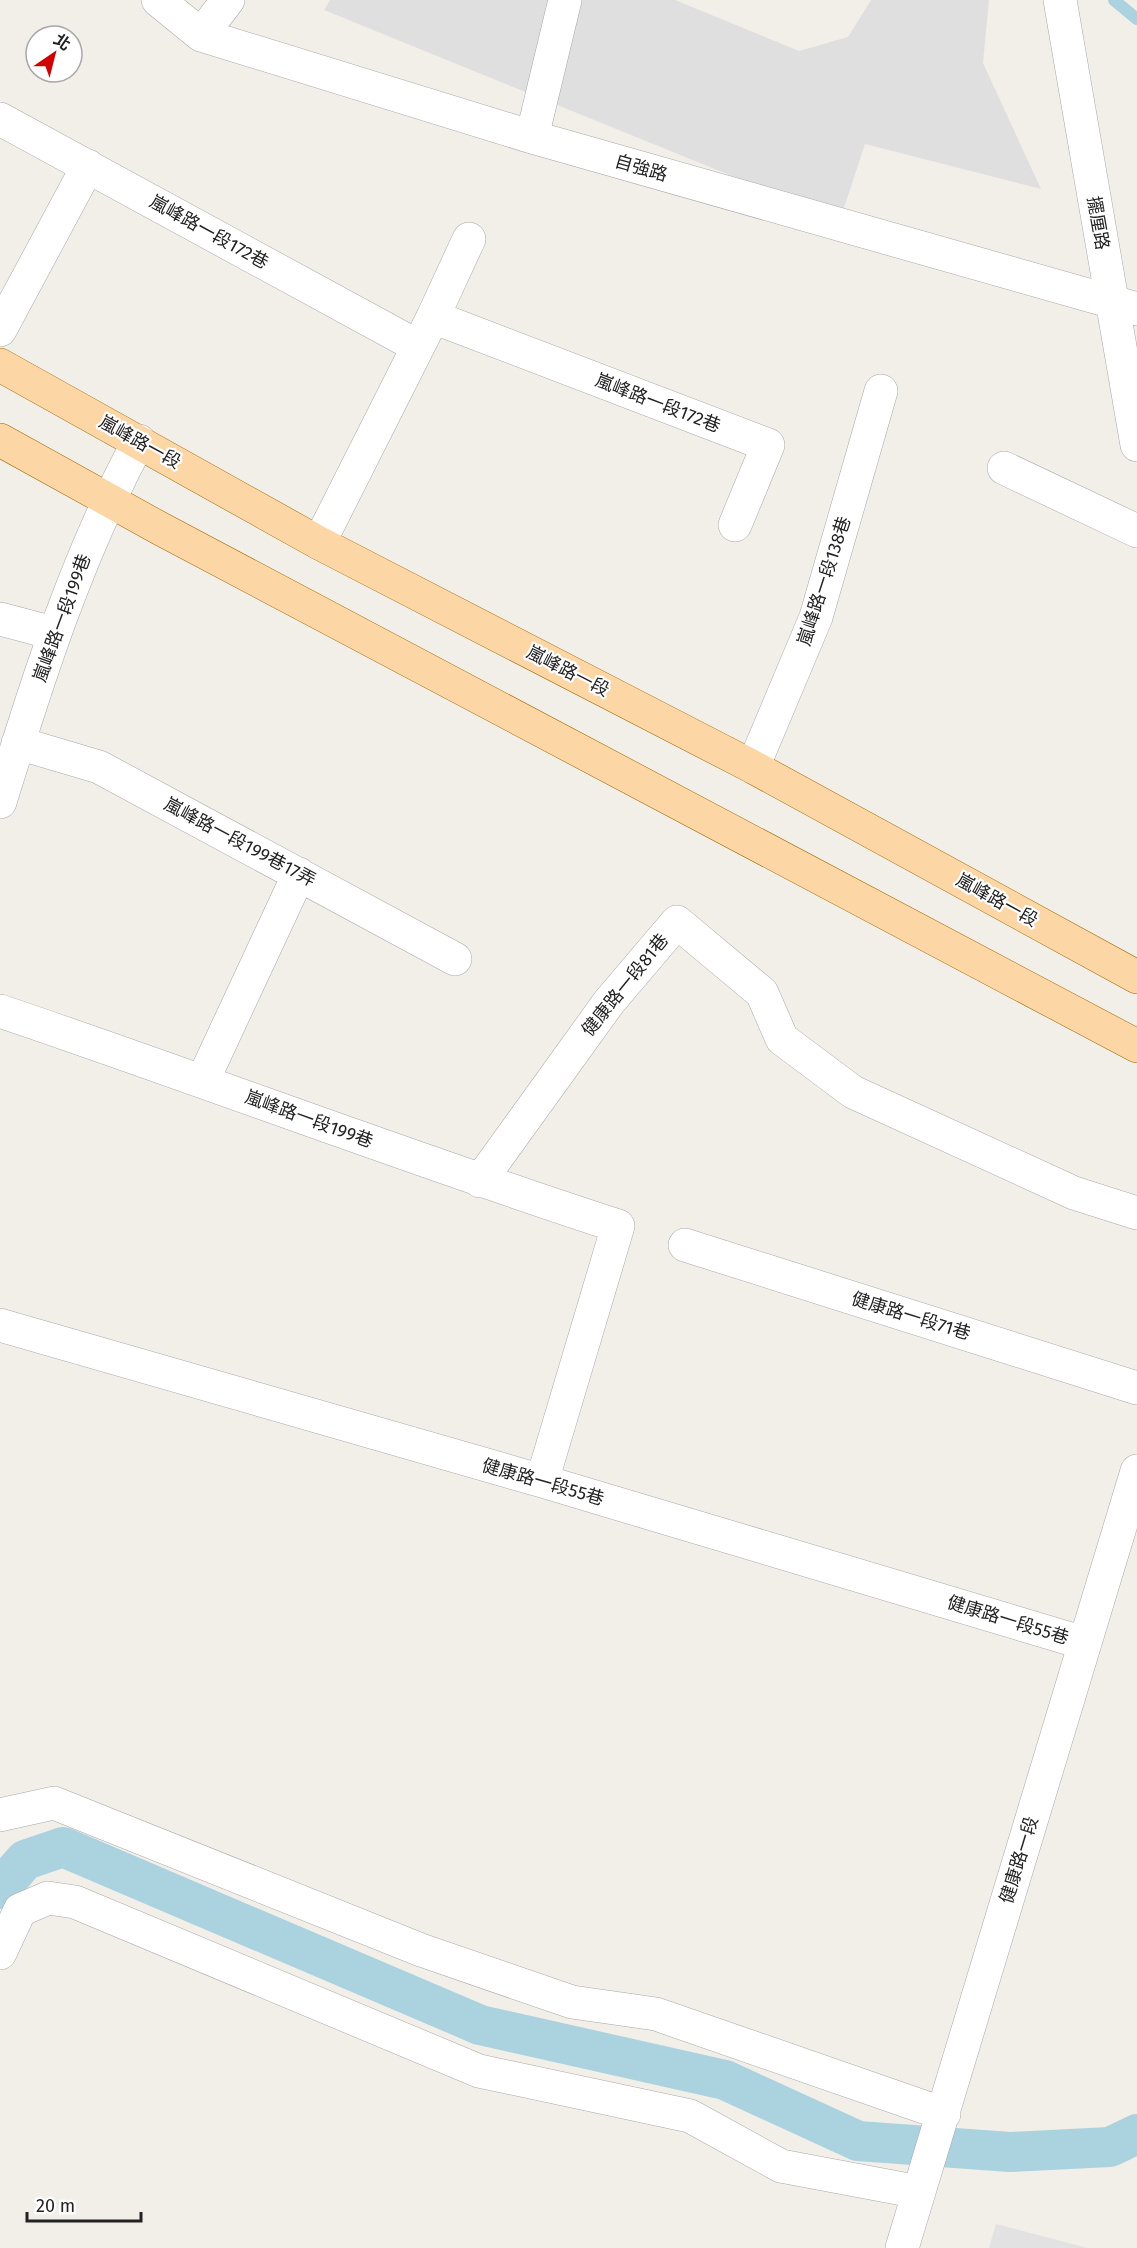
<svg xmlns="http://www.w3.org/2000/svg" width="1137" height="2248" font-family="'Fira Sans','Noto Sans TC',sans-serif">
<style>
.residential{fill:#e0dfdf}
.parking{fill:#e2e2e2}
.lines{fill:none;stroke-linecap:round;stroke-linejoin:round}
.stream{stroke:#aad3df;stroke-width:12}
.canal{stroke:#aad3df;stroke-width:40}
.minor-casing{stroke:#a9a9a9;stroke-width:34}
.major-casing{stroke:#a06b00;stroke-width:34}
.minor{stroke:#fff;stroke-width:33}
.major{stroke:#fcd6a4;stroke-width:33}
.labels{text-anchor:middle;stroke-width:4.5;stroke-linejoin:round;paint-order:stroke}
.street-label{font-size:18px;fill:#222;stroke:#fff}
</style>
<rect width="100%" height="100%" fill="#f2efe9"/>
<path class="residential" d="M330 0H675L799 51 848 37 871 0H989L983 63 1041 189 865 144 840 220 324 10Z"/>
<path class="parking" d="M996 2224 1088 2248H989Z"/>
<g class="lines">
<path class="stream" d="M1114 0 1137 19"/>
<path class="canal" d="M0 1889 25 1860 63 1847 480 2025 725 2080 858 2141 1010 2152 1110 2147 1137 2134"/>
<defs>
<path id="minor" d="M158 0 201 35 532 137 1137 309
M1060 0 1137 445
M201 35 228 0
M0 119 417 346
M532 137 565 0
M433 317 768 445 735 525
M0 330 88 166
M1004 468 1137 531
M319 543 433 317 469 239
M0 619 53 633
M18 743 99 767 455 959
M753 767 816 617 881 391
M0 802C38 678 77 556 139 441
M0 1011C207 1081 411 1159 618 1226L542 1481
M203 1080 299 874
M480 1181 609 1002 677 922 762 993 782 1039 853 1092 1074 1193 1137 1213
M685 1245 1137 1388
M0 1325 542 1481 1084 1643
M0 1815 54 1803 421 1950 572 2002 656 2014 944 2114
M0 1953 20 1910 48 1898 75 1902 479 2071 690 2116 781 2166 919 2192
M902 2248 1137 1471"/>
<path id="major" d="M0 365 319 543 753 767 1137 977
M0 440 161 529 1137 1046"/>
</defs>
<use href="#minor" class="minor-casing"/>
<use href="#major" class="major-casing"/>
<use href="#minor" class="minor"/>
<use href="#major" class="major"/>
</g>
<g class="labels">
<g class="street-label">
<text transform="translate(641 168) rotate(16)" y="6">自強路</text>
<text transform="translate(1098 223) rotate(80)" y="6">擺厘路</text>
<text transform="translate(209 232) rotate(29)" y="6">嵐峰路一段172巷</text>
<text transform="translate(658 403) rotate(21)" y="6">嵐峰路一段172巷</text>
<text transform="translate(140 442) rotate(29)" y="6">嵐峰路一段</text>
<text transform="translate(824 581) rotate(-72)" y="6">嵐峰路一段138巷</text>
<text transform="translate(62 618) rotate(-70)" y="6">嵐峰路一段199巷</text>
<text transform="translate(568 671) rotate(27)" y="6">嵐峰路一段</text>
<text transform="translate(240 842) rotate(28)" y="6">嵐峰路一段199巷17弄</text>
<text transform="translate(997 900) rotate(29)" y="6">嵐峰路一段</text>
<text transform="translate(625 985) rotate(-51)" y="6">健康路一段81巷</text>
<text transform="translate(309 1119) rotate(20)" y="6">嵐峰路一段199巷</text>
<text transform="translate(911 1316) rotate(17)" y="6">健康路一段71巷</text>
<text transform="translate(543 1482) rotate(16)" y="6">健康路一段55巷</text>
<text transform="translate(1008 1620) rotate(17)" y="6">健康路一段55巷</text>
<text transform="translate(1019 1860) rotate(-73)" y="6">健康路一段</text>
</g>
</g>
<g transform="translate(54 54) rotate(35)"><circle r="28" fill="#ffffff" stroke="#a7a7a7" stroke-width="1.5"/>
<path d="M0-4.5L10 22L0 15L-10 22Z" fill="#d40000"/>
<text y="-9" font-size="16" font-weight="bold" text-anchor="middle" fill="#222222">北</text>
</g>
<path d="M27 2212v9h114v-9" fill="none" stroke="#222222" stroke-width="3"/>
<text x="36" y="2212" font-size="18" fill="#222222" stroke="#ffffff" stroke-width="4.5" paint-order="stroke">20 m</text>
</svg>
